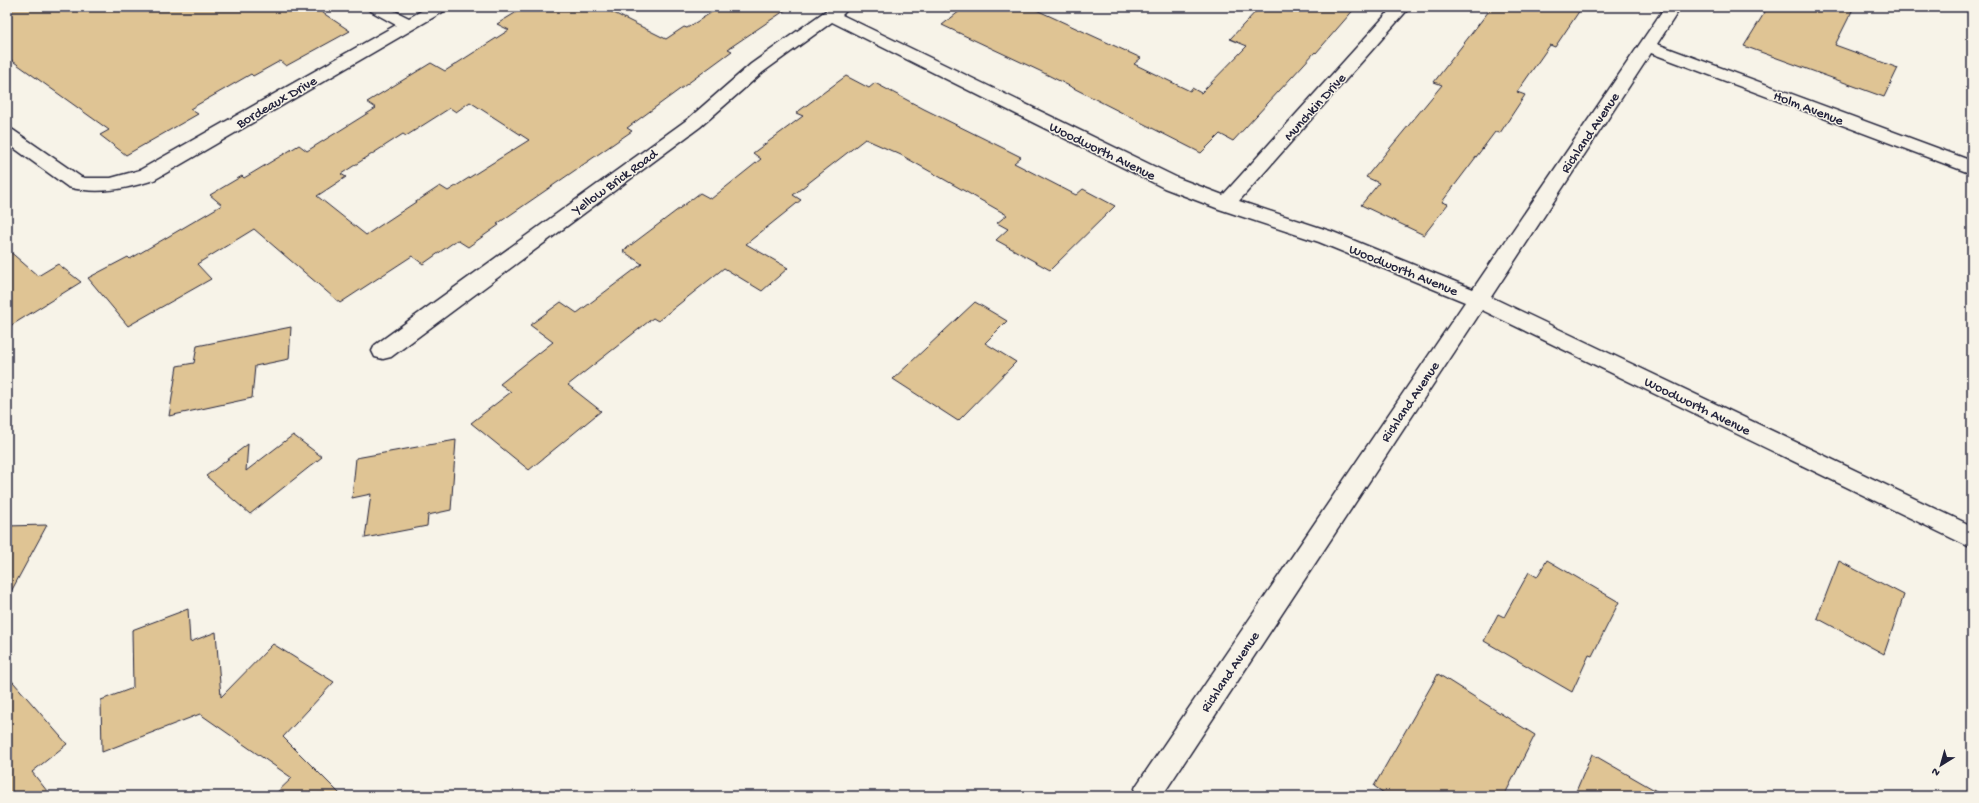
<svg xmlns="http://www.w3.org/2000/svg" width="1979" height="803" font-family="'Gochi Hand',sans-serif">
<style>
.building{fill:#dfc494;stroke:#22223b;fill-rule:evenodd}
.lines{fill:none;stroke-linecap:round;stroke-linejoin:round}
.minor-casing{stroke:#22223b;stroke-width:3}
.minor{fill:#f7f3e8;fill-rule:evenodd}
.labels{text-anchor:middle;stroke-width:3;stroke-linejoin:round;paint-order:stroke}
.street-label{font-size:14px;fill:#22223b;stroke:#f7f3e8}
</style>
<rect width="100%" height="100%" fill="#f7f3e8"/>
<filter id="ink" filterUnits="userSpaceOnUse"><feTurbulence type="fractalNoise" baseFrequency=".025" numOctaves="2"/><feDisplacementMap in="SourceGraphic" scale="8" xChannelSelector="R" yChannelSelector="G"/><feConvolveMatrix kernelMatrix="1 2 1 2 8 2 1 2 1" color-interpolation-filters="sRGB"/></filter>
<g filter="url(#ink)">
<path class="building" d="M7 7H314L350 31 286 66 280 61 253 76 251 74 190 109 198 114 126 155 100 135 109 130 7 57Z
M525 7H602L666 39 684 27 687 28 720 7H790L728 49 732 51 627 128 632 131 497 224 499 225 468 247 457 240 423 264 412 256 340 303 254 229 197 264 211 279 128 326 88 278 128 257 130 259 222 205 210 195 242 176 244 178 299 145 307 151 376 108 367 102 431 63 445 71 509 30 497 24ZM470 102 529 140 448 191 440 186 366 235 317 196 346 177 341 174 403 134 406 136 450 108 456 112Z
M965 7H1030L1141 58 1134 64 1190 91 1192 88 1201 93 1247 46 1230 39 1260 7H1356L1316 53 1315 52 1233 141 1220 134 1201 153 1040 71 942 25Z
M1492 7H1582L1555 47 1550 45 1517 92 1525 95 1500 133 1495 132 1442 202 1448 204 1424 235 1361 205 1379 183 1366 177 1442 85 1434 82Z
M1768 7H1854L1835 45 1898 68 1884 97 1744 46Z
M846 76 869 88 875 83 924 109 1001 147 1021 157 1014 163 1076 195 1083 189 1115 206 1050 270 996 240 1008 229 997 223 1007 215 901 155 865 139 793 195 801 200 746 244 788 268 762 291 724 268 658 321 653 318 568 385 601 411 529 470 471 423 511 392 500 384 553 342 530 325 561 302 577 313 642 264 623 251 700 193 711 199 761 159 753 153 803 116 796 113Z
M7 249 38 276 58 264 81 282 7 328Z
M975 302 1007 321 985 343 1016 362 958 421 893 379Z
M291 327 289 359 255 366 252 398 169 416 177 366 194 363 197 346Z
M293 435 322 457 250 514 206 476 248 444 246 471Z
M456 440 451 510 428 515 427 526 365 538 371 494 352 498 356 458Z
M47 525 7 599V526Z
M1547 560 1619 602 1592 656 1589 655 1572 692 1484 641 1498 614 1504 617 1529 572 1537 577Z
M1839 561 1904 595 1884 654 1817 618Z
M188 609 190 642 216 632 221 697 273 644 334 682 283 737 342 796H273L292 778 200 714 102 752 101 700 133 688 132 630Z
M1438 674 1535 735 1504 796H1388L1374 786Z
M7 675 67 744 32 772 51 796H7Z
M1592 754 1665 796H1574Z"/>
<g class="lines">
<defs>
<path id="minor" d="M367 7H387L409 18 428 7H448L446 10 154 180C125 189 98 195 68 187L7 143V128L13 130 81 177 85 178H111L140 170 396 25 369 10Z
M831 7H850L842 15 1178 178 1223 195 1393 7H1410L1239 201 1333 232 1473 289 1665 7H1681L1657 44 1972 161V174L1651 53 1491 297 1972 526V548L1482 310 1162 796H1132L1136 786 1465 302 1319 242 1219 209 1164 188 832 22 763 72 700 127 391 357 383 359 375 357 372 351 375 345 688 119 751 64Z"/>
</defs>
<use href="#minor" class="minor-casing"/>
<use href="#minor" class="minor"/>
</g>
</g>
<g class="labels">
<g class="street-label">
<text transform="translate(276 101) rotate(-30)" y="5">Bordeaux Drive</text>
<text transform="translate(1314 106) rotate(-48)" y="5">Munchkin Drive</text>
<text transform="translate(1809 107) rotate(21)" y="5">Holm Avenue</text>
<text transform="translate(1589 132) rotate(-56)" y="5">Richland Avenue</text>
<text transform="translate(1103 150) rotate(26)" y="5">Woodworth Avenue</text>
<text transform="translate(614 181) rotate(-36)" y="5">Yellow Brick Road</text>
<text transform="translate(1404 269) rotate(22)" y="5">Woodworth Avenue</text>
<text transform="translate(1409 401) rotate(-56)" y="5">Richland Avenue</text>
<text transform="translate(1698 405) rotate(26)" y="5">Woodworth Avenue</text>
<text transform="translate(1229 671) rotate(-56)" y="5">Richland Avenue</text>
</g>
</g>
<rect width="1979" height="803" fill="none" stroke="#f7f3e8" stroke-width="24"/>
<rect x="12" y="12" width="1955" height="779" fill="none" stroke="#22223b" stroke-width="1.5" filter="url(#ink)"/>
<g transform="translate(1941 765) rotate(217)" stroke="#f7f3e8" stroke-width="3" paint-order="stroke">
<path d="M0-3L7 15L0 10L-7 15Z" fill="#22223b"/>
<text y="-6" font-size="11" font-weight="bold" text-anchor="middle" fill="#22223b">N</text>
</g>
</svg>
